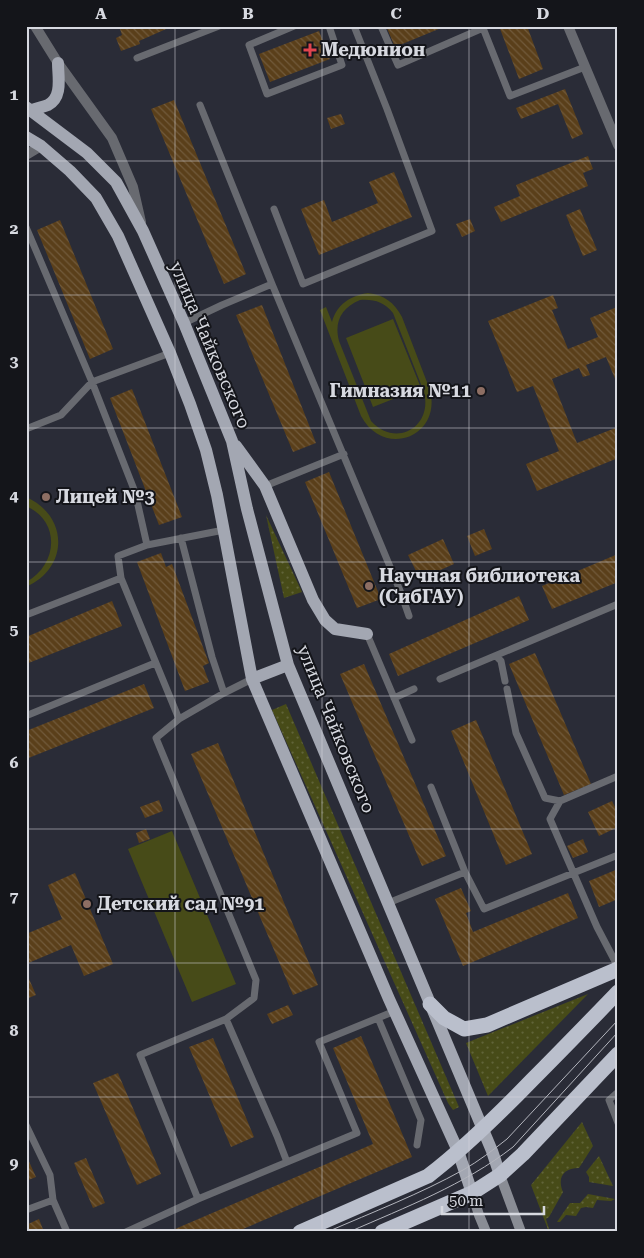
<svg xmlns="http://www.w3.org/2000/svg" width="644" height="1258" font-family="'Roboto Serif',serif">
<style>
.grass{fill:url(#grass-dots)}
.park{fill:#474b18;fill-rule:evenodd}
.building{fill:url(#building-back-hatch)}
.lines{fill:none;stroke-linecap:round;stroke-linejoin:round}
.lane{stroke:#686a70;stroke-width:7}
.street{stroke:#686a70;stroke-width:10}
.secondary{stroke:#8a8d95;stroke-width:10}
.primary{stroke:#a3a7b2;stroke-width:12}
.highway{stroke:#babfcc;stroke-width:15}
.tram{stroke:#b3b5bd;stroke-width:1}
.grid{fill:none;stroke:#d7d9e0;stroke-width:1;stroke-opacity:0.55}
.health-dot{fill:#e0444e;stroke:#14151a;stroke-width:2}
.education-dot{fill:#8d6e63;stroke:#14151a;stroke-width:2}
.labels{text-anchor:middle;stroke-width:4;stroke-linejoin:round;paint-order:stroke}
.poi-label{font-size:18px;font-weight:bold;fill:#d7d9e0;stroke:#14151a;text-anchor:start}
.street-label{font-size:18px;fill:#d7d9e0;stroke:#14151a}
.neatline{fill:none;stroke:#d7d9e0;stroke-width:2}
.grid-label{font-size:16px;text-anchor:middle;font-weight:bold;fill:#d7d9e0}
</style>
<defs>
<pattern id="grass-dots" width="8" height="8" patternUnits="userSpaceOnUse" patternTransform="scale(1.25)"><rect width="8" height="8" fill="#474b18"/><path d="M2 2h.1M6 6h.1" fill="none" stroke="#616439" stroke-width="1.8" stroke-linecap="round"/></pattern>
<pattern id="building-back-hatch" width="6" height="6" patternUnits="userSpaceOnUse" patternTransform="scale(1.25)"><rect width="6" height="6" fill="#5a3f1a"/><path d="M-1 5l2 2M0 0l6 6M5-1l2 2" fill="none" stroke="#715a3b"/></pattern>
</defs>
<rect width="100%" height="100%" fill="#2a2c37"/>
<path class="grass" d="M266 515 302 592 284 598Z
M286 704 459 1107 453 1110 448 1103 272 710Z
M588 994 488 1096 466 1043Z
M582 1122 593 1146 579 1168C563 1168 557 1178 563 1192L549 1217 546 1219 550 1232H549L531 1185Z
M599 1156 613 1186 589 1182V1177L586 1172Z
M588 1194 615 1199 611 1201 597 1200 593 1208 586 1207 581 1208 576 1216 566 1215 560 1222H557L570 1203H580Z"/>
<path class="park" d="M368 293C384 295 394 302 402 317L430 390C442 437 384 459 361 416L320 310 326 307 332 322C337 304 350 296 368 293ZM360 300C374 299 384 302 393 313L424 392C433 428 395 448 371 421L339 341C334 322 341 308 360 300Z
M393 319 421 388 373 407 346 338Z
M26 497C69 516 69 568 26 587V582C58 565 61 521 26 506Z
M172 831 236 984 192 1002 128 849Z"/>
<path class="building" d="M119 26H173L139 41 140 44 121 51 116 38 122 35Z
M386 26H446L395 47Z
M499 26H527L543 69 519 79Z
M319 31 330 59 270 82 259 54Z
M565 89 583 134 572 139 558 104 521 119 516 108Z
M174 100 246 274 224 284 151 109Z
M341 114 345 124 331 129 327 118Z
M588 156 593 169 583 173 588 186 501 222 494 207 520 196 516 185Z
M394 172 412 217 319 255 301 209 324 200 332 222 378 203 369 182Z
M580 209 597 250 583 256 566 215Z
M470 219 475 231 462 237 456 224Z
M60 220 113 349 90 359 37 230Z
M553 295 558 308 552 310 568 349 598 337 590 318 617 307 618 308V386L606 357 586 365 590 375 583 377 579 368 552 379 577 443 618 427V458L537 491 526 464 559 451 533 386 517 392 488 321Z
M262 305 316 443 293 452 236 315Z
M132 389 182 517 159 525 110 398Z
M329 472 381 599 357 608 305 482Z
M484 529 492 549 475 556 467 536Z
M443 539 454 564 420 579 408 555Z
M161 553 166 567 172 564 209 663 203 666 209 682 185 691 137 562Z
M618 554V582L552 609 542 586Z
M519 596 529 620 398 676 389 654Z
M112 601 122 626 26 664V637Z
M535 653 591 784 564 795 509 664Z
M364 664 446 856 422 866 340 674Z
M144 684 154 708 26 759V731Z
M476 720 532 854 506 865 451 731Z
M218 743 318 985 293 995 191 754Z
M159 800 163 811 145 818 140 807Z
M612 801 618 813V827L599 836 588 812Z
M146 829 150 839 139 843 136 833Z
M583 839 588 852 573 858 567 846Z
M618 869V899L599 907 589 881Z
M75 873 113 964 84 976 71 945 26 964V934L62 919 48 885Z
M461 888 471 911 466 913 473 932 568 893 578 918 463 966 435 899Z
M26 972 36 995 26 999Z
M288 1005 293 1015 272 1024 267 1014Z
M361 1036 412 1157 236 1232H168L373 1144 333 1048Z
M213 1038 254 1137 231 1147 189 1047Z
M118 1073 161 1174 137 1185 93 1083Z
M26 1155 36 1177 26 1181Z
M86 1158 105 1203 93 1208 74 1163Z
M39 1219 44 1232H26V1225Z"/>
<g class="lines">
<path class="lane" d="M294 26 249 45 267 94 342 65 329 26
M381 26 398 65 483 28 510 96 585 67
M137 58 219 26
M200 105 272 284 401 593 409 616
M274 209 303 284 432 231 387 109 354 26
M26 227 92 382 135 492 147 545
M184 323 222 305 272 284
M26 429 61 415 92 382 170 353
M265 486 344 454
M181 538 212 657 224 693
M26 615 121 578
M367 634 412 740
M496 656 501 661 505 681
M440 679 618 604
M507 689 516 733 545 798 560 801 618 776
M394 698 414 689
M28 715 155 663
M179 719 121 578 118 556 147 545 224 530
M431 787 465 872 484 909 618 855
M560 801 550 819 597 927 618 967
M388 903 465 872
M378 1018 421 1120 417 1145
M226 1019 277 1136 287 1162
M618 1092 609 1100 618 1123
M26 1125 50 1175 53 1200 26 1210
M198 1199 140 1055 226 1019 254 998 256 980 156 738 179 719 224 693 252 679
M53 1200 67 1232
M126 1232 198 1199 357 1133 319 1042 395 1011"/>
<path class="street" d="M35 26 58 63 112 138 133 187 141 222
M568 26 618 145
M26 155 41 146"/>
<path class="secondary" d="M500 1175 521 1232
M472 1193 479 1215 486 1232"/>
<path class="primary" d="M26 107 87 153 116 182 143 231 184 323 232 441 247 509 288 665 492 1151 500 1175
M32 110C37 108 43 107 48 105 63 97 58 77 58 63
M26 137 41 146 70 171 96 198 118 236 170 353 190 404 206 450 217 495 252 679 389 999 458 1151 472 1193
M236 446 265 486 313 600 325 620 335 629 367 634
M252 679 288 665"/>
<path class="highway" d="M430 1004 444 1018 464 1029 487 1025 618 969
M300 1232 428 1176C466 1147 500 1113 532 1080 561 1051 589 1022 618 992
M382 1232 472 1193 500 1175 523 1154 618 1054"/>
<path class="tram" d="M327 1232C373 1212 420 1194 463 1170 479 1161 493 1150 507 1139L618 1020
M349 1232C406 1207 464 1185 513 1147L618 1032"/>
</g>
<path class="grid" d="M175 26V1232M322 26V1232M469 26V1232M26 161H618M26 295H618M26 428H618M26 562H618M26 696H618M26 829H618M26 963H618M26 1097H618"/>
<path class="health-dot" d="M307.5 42.5h5v5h5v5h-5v5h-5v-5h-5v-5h5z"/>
<g class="education-dot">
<circle cx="481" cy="391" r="5"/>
<circle cx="46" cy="497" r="5"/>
<circle cx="369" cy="586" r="5"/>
<circle cx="87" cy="904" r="5"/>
</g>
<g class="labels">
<g class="poi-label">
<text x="321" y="56">Медюнион</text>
<text x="471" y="397" text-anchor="end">Гимназия №11</text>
<text x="56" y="503">Лицей №3</text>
<text x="379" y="582">Научная библиотека<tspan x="379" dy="21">(СибГАУ)</tspan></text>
<text x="97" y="910">Детский сад №91</text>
</g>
<g class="street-label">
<text transform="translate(210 345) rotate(67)" y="6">улица Чайковского</text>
<text transform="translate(336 729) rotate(68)" y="6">улица Чайковского</text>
</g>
</g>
<rect width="644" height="1258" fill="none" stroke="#14151a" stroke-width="55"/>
<path d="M442 1206v8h102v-8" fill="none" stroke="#d7d9e0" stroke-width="2.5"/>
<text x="449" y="1206" font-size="15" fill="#d7d9e0" stroke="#14151a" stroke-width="4" paint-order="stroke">50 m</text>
<rect x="28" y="28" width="588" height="1202" class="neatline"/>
<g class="grid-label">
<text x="101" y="19">A</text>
<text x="248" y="19">B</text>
<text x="396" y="19">C</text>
<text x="543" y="19">D</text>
<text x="14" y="100">1</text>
<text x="14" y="234">2</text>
<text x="14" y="367">3</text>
<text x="14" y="501">4</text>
<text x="14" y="635">5</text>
<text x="14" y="768">6</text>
<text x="14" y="902">7</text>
<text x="14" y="1036">8</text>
<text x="14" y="1169">9</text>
</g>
</svg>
